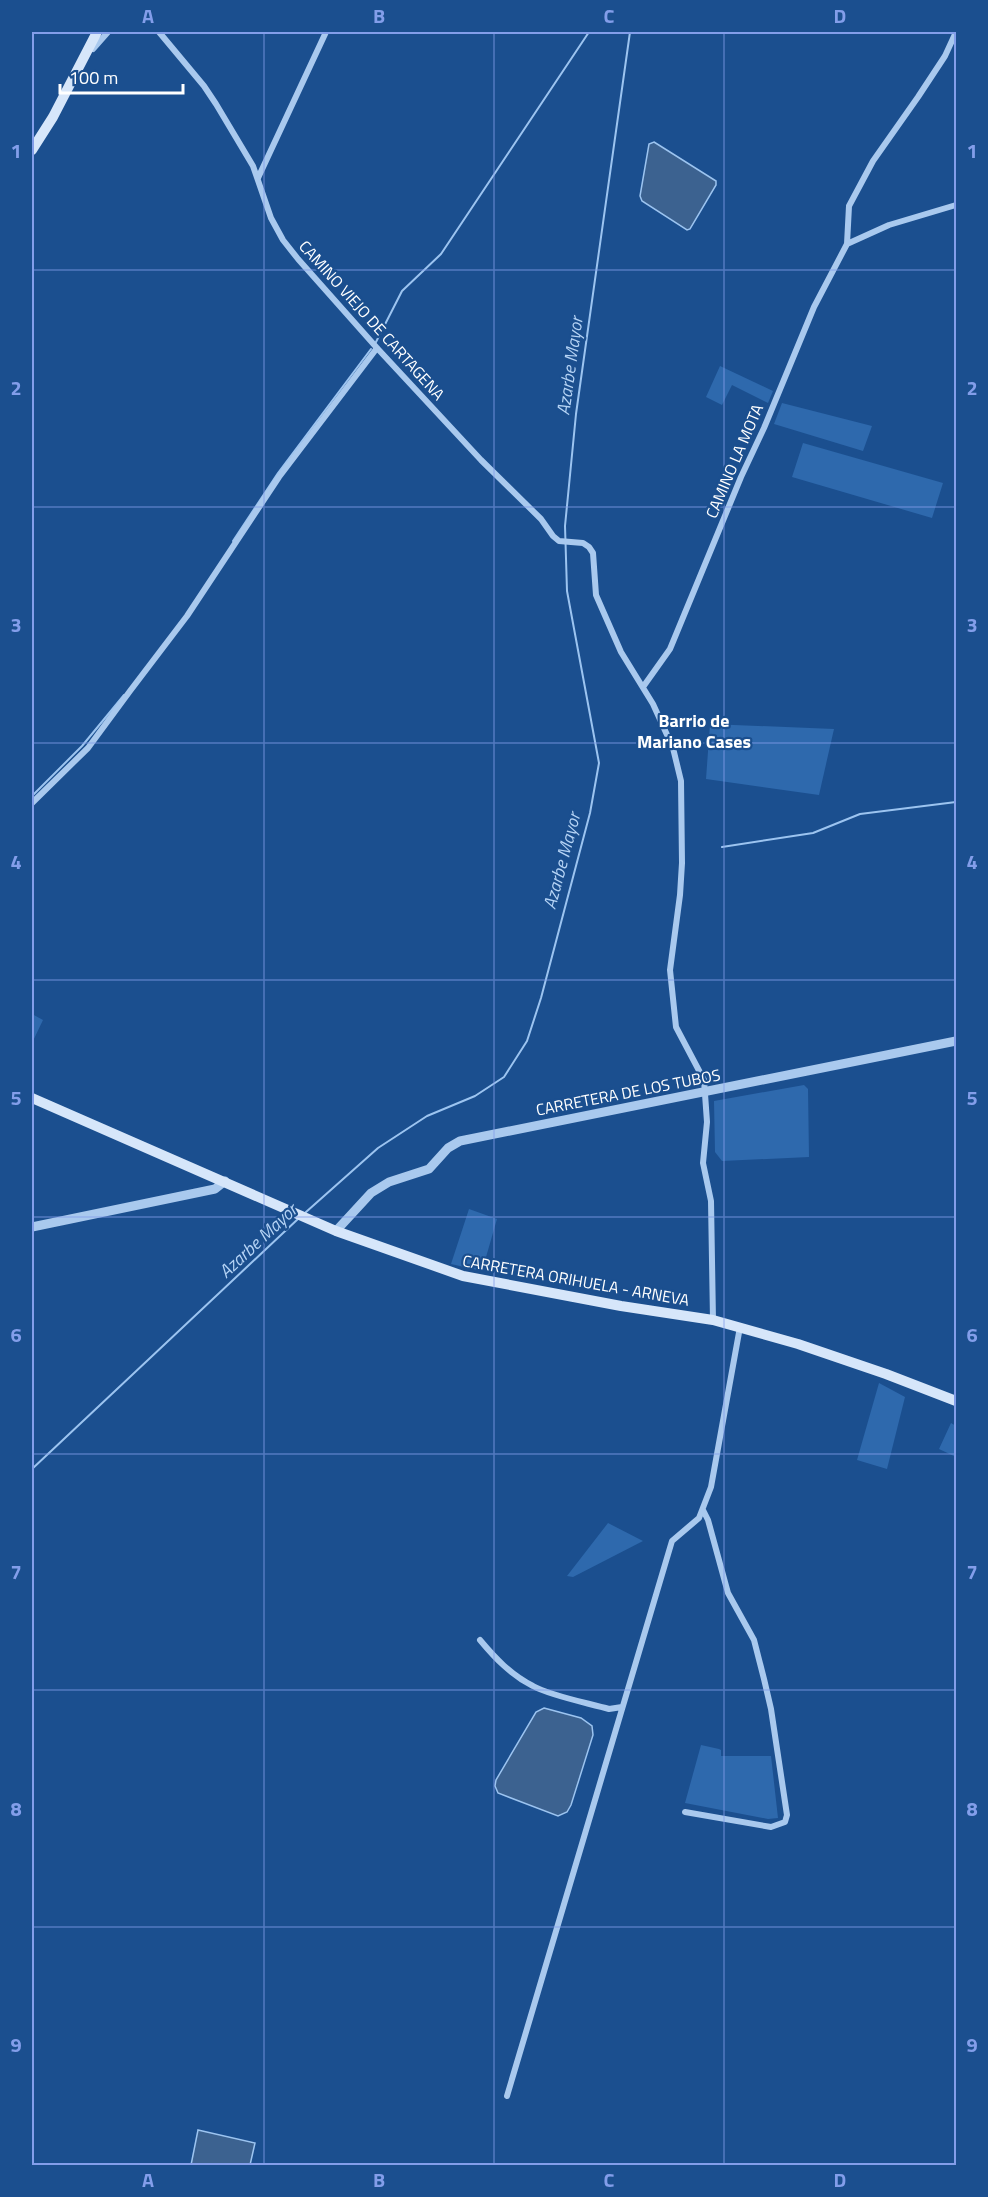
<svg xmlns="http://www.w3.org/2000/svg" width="988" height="2197" font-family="'Titillium Web',sans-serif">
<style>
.green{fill:#2e69ad}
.water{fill:#3c6290;stroke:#9cc4f0;stroke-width:1.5}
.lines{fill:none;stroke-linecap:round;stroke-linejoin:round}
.stream{stroke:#9cc4f0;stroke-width:2}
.minor{stroke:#a9c9ee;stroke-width:6}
.tertiary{stroke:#a9c9ee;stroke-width:9}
.secondary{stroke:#d6e6fa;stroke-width:10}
.grid{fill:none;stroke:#839eea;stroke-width:1.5;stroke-opacity:0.55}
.labels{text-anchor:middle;stroke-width:4.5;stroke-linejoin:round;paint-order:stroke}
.street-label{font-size:16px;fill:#fff;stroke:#1b4f8f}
.water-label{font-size:18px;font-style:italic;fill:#b5d3f5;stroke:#1b4f8f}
.neighbourhood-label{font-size:18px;font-weight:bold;fill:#fff;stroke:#1b4f8f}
.neatline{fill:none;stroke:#839eea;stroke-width:2}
.grid-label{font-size:20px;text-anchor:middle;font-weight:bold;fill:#839eea}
</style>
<rect width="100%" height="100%" fill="#1b4f8f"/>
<path class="green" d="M720 366 773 391 768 403 732 385 722 405 706 397Z
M782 403 872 426 863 451 774 424Z
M803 443 943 483 932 518 792 477Z
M710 724 834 729 819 795 706 779Z
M32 1014 43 1020 32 1043Z
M804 1085 808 1089 809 1157 722 1161 715 1152 714 1101Z
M469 1209 497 1219 482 1271 451 1264Z
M879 1383 905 1397 887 1469 857 1460Z
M951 1423 956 1426V1457L939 1449Z
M608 1523 643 1541 573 1577 567 1576Z
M701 1745 719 1749 721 1750V1756H771L778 1818 768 1819 685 1803Z"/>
<path class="water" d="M654 142 716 181V185L690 229 687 230 642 201 640 196 649 144Z
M544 1708 581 1718 592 1726 593 1735 571 1805 567 1812 558 1816 498 1793 495 1786 496 1780 536 1712Z
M198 2130 255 2143 250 2165H191Z"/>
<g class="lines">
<path class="stream" d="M376 342 402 291 441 254 589 32
M233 541 278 473 371 349
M32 796 82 746 124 695
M722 847 813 833 860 814 956 802
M306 1212 378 1148 427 1116 475 1096 504 1077 527 1041 541 998 590 813 599 763 567 591 565 526 576 414 630 32
M32 1469 299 1218"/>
<path class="minor" d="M159 32 204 86 216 104 253 166 271 218 283 240 298 259 377 348 481 460 541 519 553 536 559 541 583 543 589 547 593 553 596 595 621 652 653 704 673 748 681 781 682 863 680 895 670 970 676 1027 704 1080 707 1122 703 1163 711 1201 713 1320
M93 49 108 32
M258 178 326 32
M847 244 889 225 956 205
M643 687 670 649 741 477 764 428 814 307 847 244 849 206 873 161 918 97 945 56 956 32
M32 803 88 748 130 691 187 616 279 477 377 348
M480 1640C495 1658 511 1675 533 1686 551 1696 588 1703 609 1709L622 1707
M685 1812 771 1827 785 1822 787 1815 771 1709 764 1679 754 1640 728 1593 708 1520 703 1510
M507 2096 672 1541 699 1518 711 1487 740 1327"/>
<path class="tertiary" d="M32 1227 215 1189 225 1181
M336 1231 371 1193 389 1182 429 1169 448 1148 460 1141 956 1041"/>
<path class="secondary" d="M32 150 53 117 97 32
M32 1098 336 1231 463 1276 621 1306 713 1320 798 1344 886 1374 956 1401"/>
</g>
<path class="grid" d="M264 32V2166M494 32V2166M724 32V2166M32 270H956M32 507H956M32 743H956M32 980H956M32 1217H956M32 1454H956M32 1690H956M32 1927H956"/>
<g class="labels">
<g class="street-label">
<text transform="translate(372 320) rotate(48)" y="6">CAMINO VIEJO DE CARTAGENA</text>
<text transform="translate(734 461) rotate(-67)" y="6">CAMINO LA MOTA</text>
<text transform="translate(628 1092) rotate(-11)" y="6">CARRETERA DE LOS TUBOS</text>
<text transform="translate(576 1280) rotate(10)" y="6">CARRETERA ORIHUELA - ARNEVA</text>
</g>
<g class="water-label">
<text transform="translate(570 366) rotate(-82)" y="6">Azarbe Mayor</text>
<text transform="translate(562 861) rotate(-75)" y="6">Azarbe Mayor</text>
<text transform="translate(258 1241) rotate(-43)" y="6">Azarbe Mayor</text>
</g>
<g class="neighbourhood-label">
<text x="694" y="727">Barrio de<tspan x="694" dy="21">Mariano Cases</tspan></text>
</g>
</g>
<rect width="988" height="2197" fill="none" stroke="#1b4f8f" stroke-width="66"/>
<path d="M60 84v9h123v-9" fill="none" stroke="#ffffff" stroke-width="3"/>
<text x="69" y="84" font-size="18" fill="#ffffff" stroke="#1b4f8f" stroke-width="4.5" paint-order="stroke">100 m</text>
<rect x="33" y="33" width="922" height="2131" class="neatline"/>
<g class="grid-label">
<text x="148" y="23">A</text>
<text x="379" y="23">B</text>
<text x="609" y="23">C</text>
<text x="840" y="23">D</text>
<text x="16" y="158">1</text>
<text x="972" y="158">1</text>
<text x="16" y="395">2</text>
<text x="972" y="395">2</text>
<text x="16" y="632">3</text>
<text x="972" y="632">3</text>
<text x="16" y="869">4</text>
<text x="972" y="869">4</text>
<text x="16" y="1105">5</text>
<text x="972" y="1105">5</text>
<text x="16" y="1342">6</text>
<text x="972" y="1342">6</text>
<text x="16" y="1579">7</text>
<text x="972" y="1579">7</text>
<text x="16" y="1816">8</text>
<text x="972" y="1816">8</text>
<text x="16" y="2052">9</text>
<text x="972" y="2052">9</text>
<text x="148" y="2187">A</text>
<text x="379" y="2187">B</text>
<text x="609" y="2187">C</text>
<text x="840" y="2187">D</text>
</g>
</svg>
